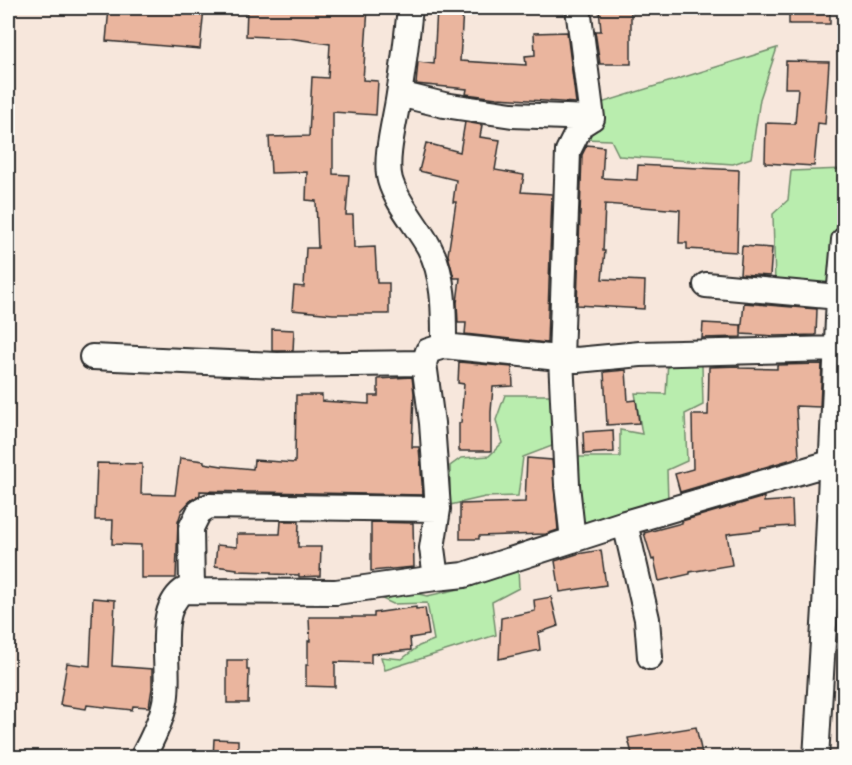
<svg xmlns="http://www.w3.org/2000/svg" width="852" height="765" font-family="Kalam,sans-serif">
<style>
.green{fill:#b9edae;stroke:#728c6c;stroke-width:1.5}
.building{fill:#eab59e;stroke:#2b2b2b;stroke-width:1.5}
.lines{fill:none;stroke-linecap:round;stroke-linejoin:round}
.minor-casing{stroke:#2b2b2b;stroke-width:28}
.minor{stroke:#fdfcf7;stroke-width:24}
</style>
<rect width="100%" height="100%" fill="#f7e7dc"/>
<filter id="ink" filterUnits="userSpaceOnUse"><feTurbulence type="fractalNoise" baseFrequency=".0167" numOctaves="2"/><feDisplacementMap in="SourceGraphic" scale="12" xChannelSelector="R" yChannelSelector="G"/><feConvolveMatrix kernelMatrix="1 2 1 2 8 2 1 2 1" color-interpolation-filters="sRGB"/></filter>
<g filter="url(#ink)">
<path class="green" d="M777 48 760 99 751 158 733 164 619 156 611 140 584 139 601 103Z
M843 169 830 290 775 284 773 214 788 200 791 171Z
M668 360 702 365 703 405 685 414 687 461 667 470 668 502 580 527 578 457H620V430L642 434 635 393 666 394Z
M505 395H553L552 446 523 457 518 496 485 497 450 505V466L461 458 489 456 502 443 496 420Z
M518 569 519 588 492 602 496 635 385 670 381 657 402 659 419 646 434 640 427 603 393 604 378 597 402 590 427 596 473 586 490 573Z"/>
<path class="building" d="M109 8H204L200 49 106 41Z
M247 8H368L363 80 378 81 376 115 333 112V174L349 175 346 215H353L354 248 375 247 377 283H389V314H333L292 310 294 286 304 287 306 248H318L316 201 306 200 307 172 271 173 269 137 309 136 312 77 328 78 330 44 288 38 246 36Z
M437 8H463L460 61 526 65 525 56 535 55 534 33 567 32 576 103 497 98 466 94 467 89 416 84 418 62 434 64Z
M599 8H631V64H600L595 31H601Z
M789 8H830V24H789Z
M786 61 829 62 825 124 818 123 814 166 765 163 766 123 795 124 798 88H785Z
M465 122 482 125 480 137 500 140 495 170 524 175 521 192 552 194 547 343 465 334 466 323H458L457 303 460 278H454L448 255 456 202H453L456 180 419 171 426 143 460 152Z
M587 145 604 147 602 178 637 180 638 165 739 170 737 252 687 249V243H679L680 210 605 204 603 251H605L602 279 645 281 644 309 577 305 582 155Z
M742 246 772 248 770 276 740 274Z
M744 303 817 309 816 335 775 336 741 334Z
M703 323 741 325V337L702 338Z
M272 329 294 330 293 351H272Z
M459 362 512 367 513 386 493 387 491 412V451H459V423H461L464 384 458 383Z
M822 364 820 407 796 406 799 457 680 492 675 474 693 469 692 415H708L709 367 739 366V368L777 369V365Z
M626 370 628 401 636 400 639 423 607 425 604 372Z
M412 377 414 393 412 447H419L423 495 200 491V495L191 500 182 510 178 522 176 578H141V545L112 544 113 520H95L97 463 142 464 141 494 175 495 180 458 204 461V463L222 466 253 469 254 460 295 463 296 395H322V401L369 404V396H378V379Z
M613 430 614 452 584 454 583 432Z
M527 458 552 460 558 530 546 534 479 536V539H460V504L525 502Z
M764 497V502L792 500 793 526 761 528V530L727 534 732 565 690 572V574L659 581 654 559 652 560 644 533 682 523V521Z
M281 521H299L298 547H321L320 576 299 577V575L271 574V572L237 571V569L215 566 217 545 237 547V534H280Z
M371 522 413 523 414 567 371 571Z
M601 550 606 585 560 592 555 561 577 554Z
M551 597 558 626 538 633 540 650 499 659 501 618 535 611 534 600Z
M93 598 115 600 112 666 152 669V688L149 707 133 706 132 710 87 705 86 709 60 705 67 663 90 666Z
M416 607V609L425 608 429 635 410 638 411 650 371 654V663L335 662V687L306 686V665H308V641H310L309 617H374V613Z
M227 660H247V670H249L248 703H227Z
M696 727 703 758H633L628 738Z
M214 739 238 740V758H213Z"/>
<g class="lines">
<defs>
<path id="minor" d="M410 8C407 36 404 65 399 94 396 117 384 158 390 180 396 202 418 227 429 247 445 276 444 314 444 346
M399 94 444 105 512 115 592 118
M706 285 839 297
M92 357 277 365 424 363
M830 463 625 523 464 575 436 578 432 548 438 509 432 423 424 363 428 351 444 346 577 360 640 354 836 349
M625 523 647 619 650 657
M573 540 567 485 561 358 568 151 581 125 592 118 578 8
M192 590 191 528 199 512 209 506 438 509
M142 758C152 740 161 722 165 702 172 670 154 613 183 591L336 592 436 578
M816 758 825 608 839 297 844 240"/>
</defs>
<use href="#minor" class="minor-casing"/>
<use href="#minor" class="minor"/>
</g>
</g>
<rect width="852" height="765" fill="none" stroke="#fdfcf7" stroke-width="30"/>
<rect x="15" y="15" width="822" height="735" fill="none" stroke="#2b2b2b" stroke-width="2" filter="url(#ink)"/>
</svg>
